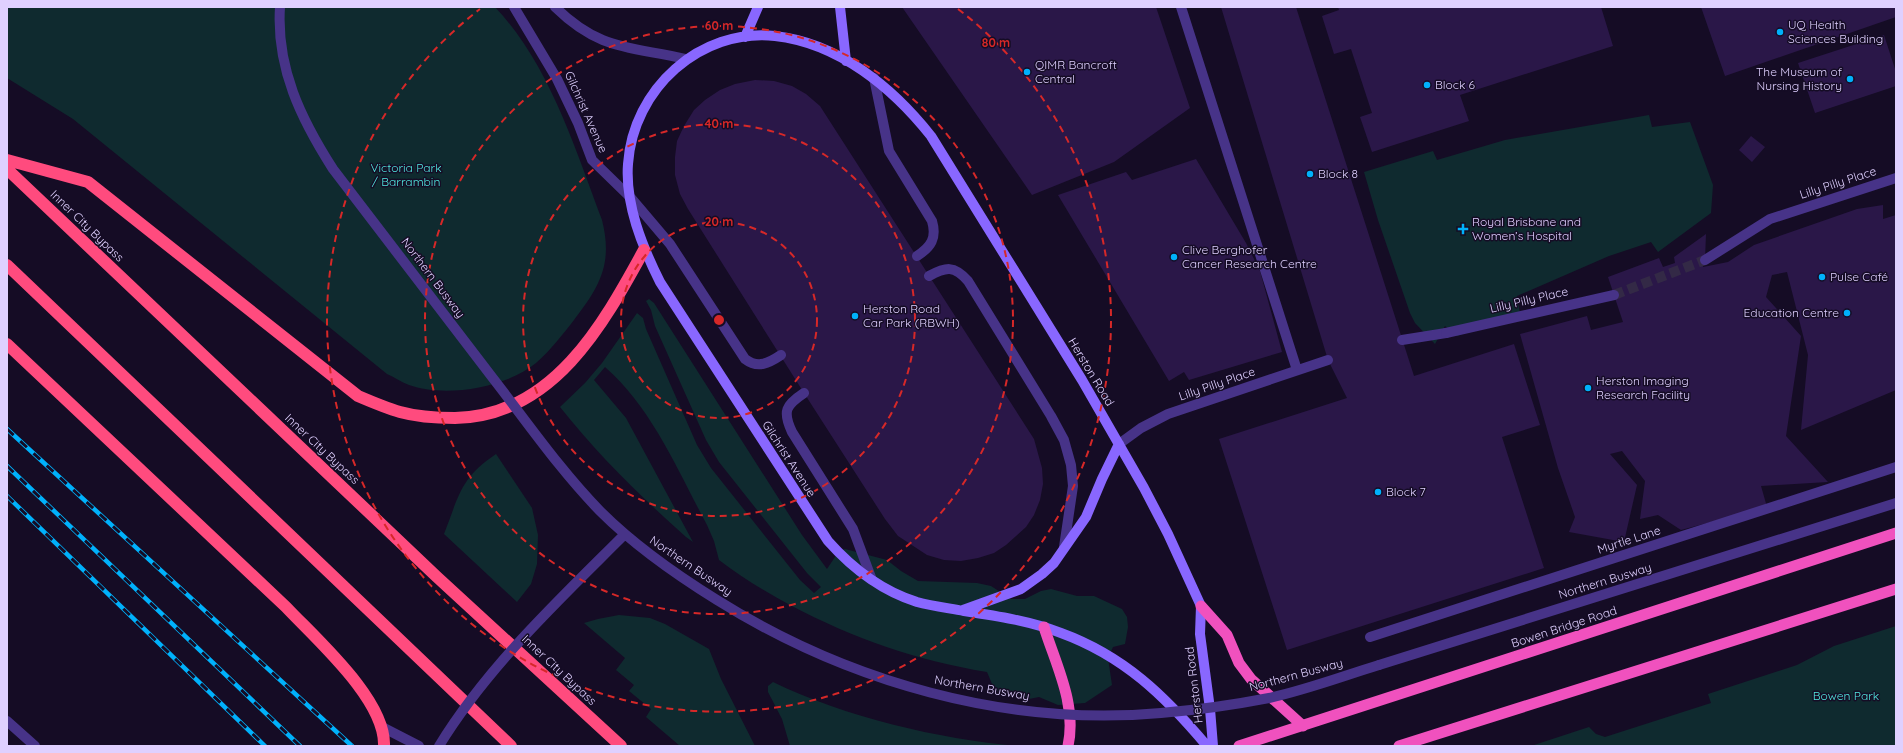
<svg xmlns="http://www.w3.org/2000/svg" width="1903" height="753" font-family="Quicksand,sans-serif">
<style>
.green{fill:#0f2a2f}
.building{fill:#2a1748}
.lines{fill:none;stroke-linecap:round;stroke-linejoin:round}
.pedestrian-tunnel{stroke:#332946;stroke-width:10;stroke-dasharray:10 5;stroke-linecap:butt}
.service{stroke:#473388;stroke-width:10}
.pedestrian{stroke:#473388;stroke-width:10}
.secondary{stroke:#8967ff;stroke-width:10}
.trunk{stroke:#f051be;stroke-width:11}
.motorway{stroke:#ff4b7e;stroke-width:12}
.rail-casing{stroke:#00b1fb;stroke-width:4.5}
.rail{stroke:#150c25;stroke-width:3;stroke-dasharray:9;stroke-linecap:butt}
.service-bridge{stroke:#473388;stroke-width:10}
.ring{fill:none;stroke:#d62828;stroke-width:2;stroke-dasharray:7 5}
.poi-dot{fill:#00b1fb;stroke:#150c25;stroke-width:1.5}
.labels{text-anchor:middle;stroke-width:3;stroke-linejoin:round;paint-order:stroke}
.poi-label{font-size:12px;fill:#dfd0ff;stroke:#150c25;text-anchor:start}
.street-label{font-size:12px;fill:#dfd0ff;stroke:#150c25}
.park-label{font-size:12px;fill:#51eae1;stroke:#150c25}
.centre{fill:#d62828;stroke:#150c25;stroke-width:2}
.ring-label{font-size:12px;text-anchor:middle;font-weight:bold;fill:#d62828;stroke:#150c25;stroke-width:3;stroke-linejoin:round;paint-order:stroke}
</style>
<rect width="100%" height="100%" fill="#150c25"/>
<path class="green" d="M7 7H495C549 64 575 148 602 220 613 264 600 286 574 320 563 334 550 351 536 363 506 388 445 398 409 385 401 382 394 377 387 374L73 119 7 78Z
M1649 115 1652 127 1690 122 1713 185 1711 213 1658 252 1651 242 1609 256 1517 296 1520 314 1457 336 1445 326 1435 344 1415 323 1410 313 1378 220 1364 172 1433 151 1437 160 1505 140Z
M649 299 654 303 802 535 827 569 839 551 845 549 887 560 901 571 918 581 977 583 991 586 1011 599H1025L1041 591 1051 589 1077 596H1094L1122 609 1127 617 1128 627 1125 644 1113 647 1108 658 1112 685 1085 703 1058 705 1039 697 1029 699 1015 693 995 691 987 672C915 660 855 639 790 605 766 592 741 577 719 560L714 541 707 525C678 471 652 408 605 367L594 380 626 418 693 542 686 537C640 496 598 455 560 407L585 383 602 363 637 313 643 318 646 329 697 445 711 468 800 580 814 593 821 587 807 573 719 462 706 440 655 326 651 310 646 301Z
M496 454 532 508 538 535 537 564 531 584 517 602 444 534C459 496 460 478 496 454Z
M619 615 650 618 665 624 709 649 721 679 755 746H680L646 717 651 709 629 691 634 685 616 670 625 658 584 623 598 619Z
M1896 626V746H1531L1589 727 1596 734 1605 737 1711 703 1708 694 1797 665 1834 646Z
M773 682C845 717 938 739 1018 746H790L782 719 768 692V686Z"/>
<path class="building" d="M902 7H1156L1190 108 1114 162 1032 195Z
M1221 7H1296L1414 376 1514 344 1540 425 1502 437 1544 568 1287 650 1219 439 1347 398 1328 360Z
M1338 7H1601L1613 46 1460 95 1469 121 1372 152 1360 117 1372 113 1351 49 1334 54 1322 16 1339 10Z
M1701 7H1896V17L1725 76Z
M1884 35 1896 72V86L1815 113 1798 63Z
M755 80 774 81 792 86 806 94 820 106 1034 439 1042 468 1043 484 1040 500 1034 515 1026 527 1006 545 994 553 978 558 961 561 944 560 927 555 898 536 885 519 804 393 688 209 680 194 675 175V157L677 141 684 126 694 110 705 100 720 90 735 84Z
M1751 136 1765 147 1752 162 1739 150Z
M1196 159 1246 243 1260 271 1282 352 1189 380 1184 372 1169 381 1058 195 1126 172 1132 180Z
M1883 205V219L1896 215V390L1801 430 1808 355 1787 272 1772 275 1766 297 1801 336 1786 436 1828 482 1761 486 1767 507 1681 530 1658 515 1640 519 1645 481 1622 451 1610 454 1637 485 1624 542 1569 532 1575 517 1558 468 1520 334 1587 316 1591 330 1623 322 1608 277 1659 258 1663 267 1675 263 1674 257 1706 234 1705 260 1703 267 1728 262 1754 245 1857 209Z"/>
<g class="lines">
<path class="pedestrian-tunnel" d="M1614 295 1705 260"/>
<path class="service" d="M514 7 557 79 578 123 592 160 631 198 670 244 745 359C758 369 769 363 781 355
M555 7C600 51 629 46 686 59
M1181 7 1297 370
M874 78 889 151 932 221C937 238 931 247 917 256
M929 276C946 267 954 265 968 281L1051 416 1064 440 1071 465 1073 486 1064 547
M1402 340 1446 333
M804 393C786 405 782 411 792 432L853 529 872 580
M1119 444 1141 428 1168 414 1328 360
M1370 637 1896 467
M1379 665 1896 503
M7 721 35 746
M382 727 419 746"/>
<path class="pedestrian" d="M1705 260 1770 219 1896 178
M1446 333 1614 295"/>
<path class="secondary" d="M840 7 846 61
M745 37 758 7
M963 610 1021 589 1042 574 1054 563 1086 517 1102 479 1119 444
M1207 746C1165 696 1124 656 1061 633 1030 621 997 616 964 611 948 608 932 606 917 602 882 591 852 568 828 541L660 282C642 246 625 204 628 164 633 89 700 28 775 36 839 43 893 88 931 136L1082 380 1144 488 1168 534 1201 606 1200 634 1210 709 1213 746"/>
<path class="trunk" d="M1201 606 1227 635 1239 663 1251 679 1303 726
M1044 627C1056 665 1077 705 1068 746
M1239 746 1896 533
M1399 746 1896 589"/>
<path class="motorway" d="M7 160 88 182 358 396C372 402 386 408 400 412 418 417 437 418 455 418 553 416 603 325 644 250
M7 169 437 577 621 746
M7 265 511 746
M7 344 286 607C316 639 386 700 384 746"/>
<defs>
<path id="rail" d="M7 429 352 746
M7 466 300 746
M7 496 265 746"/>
</defs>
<use href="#rail" class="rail-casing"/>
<use href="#rail" class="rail"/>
<path class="service-bridge" d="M280 7C276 68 301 119 333 169 386 238 439 308 492 377 527 422 560 470 600 511 635 546 675 574 717 600 848 682 1006 727 1161 713 1197 710 1233 705 1269 698 1306 690 1343 676 1379 665
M439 746C488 666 559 600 625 534"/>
</g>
<g class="ring">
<circle cx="719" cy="320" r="98"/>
<circle cx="719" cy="320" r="196"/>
<circle cx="719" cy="320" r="294"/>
<path d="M958 9A392 392 0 1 1 480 9"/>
</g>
<g class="poi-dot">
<circle cx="1780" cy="32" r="4"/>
<circle cx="1027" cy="72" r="4"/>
<circle cx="1850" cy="79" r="4"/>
<circle cx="1427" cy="85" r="4"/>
<circle cx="1310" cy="174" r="4"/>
<path d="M1461 223h4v4h4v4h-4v4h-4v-4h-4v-4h4z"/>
<circle cx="1174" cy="257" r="4"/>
<circle cx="1822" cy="277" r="4"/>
<circle cx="1847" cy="313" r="4"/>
<circle cx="855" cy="316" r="4"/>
<circle cx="1588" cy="388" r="4"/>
<circle cx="1378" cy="492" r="4"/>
</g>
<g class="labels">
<g class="poi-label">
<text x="1788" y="29">UQ Health<tspan x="1788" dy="14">Sciences Building</tspan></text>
<text x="1035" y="69">QIMR Bancroft<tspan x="1035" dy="14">Central</tspan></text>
<text x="1842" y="76" text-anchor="end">The Museum of<tspan x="1842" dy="14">Nursing History</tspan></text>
<text x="1435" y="89">Block 6</text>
<text x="1318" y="178">Block 8</text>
<text x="1472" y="226">Royal Brisbane and<tspan x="1472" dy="14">Women’s Hospital</tspan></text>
<text x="1182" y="254">Clive Berghofer<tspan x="1182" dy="14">Cancer Research Centre</tspan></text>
<text x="1830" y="281">Pulse Café</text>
<text x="863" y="313">Herston Road<tspan x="863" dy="14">Car Park (RBWH)</tspan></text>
<text x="1839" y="317" text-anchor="end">Education Centre</text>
<text x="1596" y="385">Herston Imaging<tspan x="1596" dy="14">Research Facility</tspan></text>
<text x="1386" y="496">Block 7</text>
</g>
<g class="street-label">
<text transform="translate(586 112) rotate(66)" y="4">Gilchrist Avenue</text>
<text transform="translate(1838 183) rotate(-18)" y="4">Lilly Pilly Place</text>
<text transform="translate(87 226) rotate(44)" y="4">Inner City Bypass</text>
<text transform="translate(433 278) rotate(53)" y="4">Northern Busway</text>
<text transform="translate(1529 300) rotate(-13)" y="4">Lilly Pilly Place</text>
<text transform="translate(1091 372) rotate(59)" y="4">Herston Road</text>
<text transform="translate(1217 384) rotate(-19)" y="4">Lilly Pilly Place</text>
<text transform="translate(322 449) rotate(43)" y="4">Inner City Bypass</text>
<text transform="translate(789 459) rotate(57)" y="4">Gilchrist Avenue</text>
<text transform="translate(1629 540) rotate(-18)" y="4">Myrtle Lane</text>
<text transform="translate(691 566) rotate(34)" y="4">Northern Busway</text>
<text transform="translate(1605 581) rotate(-17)" y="4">Northern Busway</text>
<text transform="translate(1564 627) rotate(-18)" y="4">Bowen Bridge Road</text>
<text transform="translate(559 670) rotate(43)" y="4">Inner City Bypass</text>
<text transform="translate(1296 675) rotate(-15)" y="4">Northern Busway</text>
<text transform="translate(1194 685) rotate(-97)" y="4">Herston Road</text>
<text transform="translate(982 688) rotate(10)" y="4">Northern Busway</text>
</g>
<g class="park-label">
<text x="406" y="172">Victoria Park<tspan x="406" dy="14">/ Barrambin</tspan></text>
<text x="1846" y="700">Bowen Park</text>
</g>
</g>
<circle cx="719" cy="320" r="6" class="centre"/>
<g class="ring-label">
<text x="719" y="30">60 m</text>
<text x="996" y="47">80 m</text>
<text x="719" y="128">40 m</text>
<text x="719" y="226">20 m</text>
</g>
<rect width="1903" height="753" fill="none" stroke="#dfd0ff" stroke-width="16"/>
</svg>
